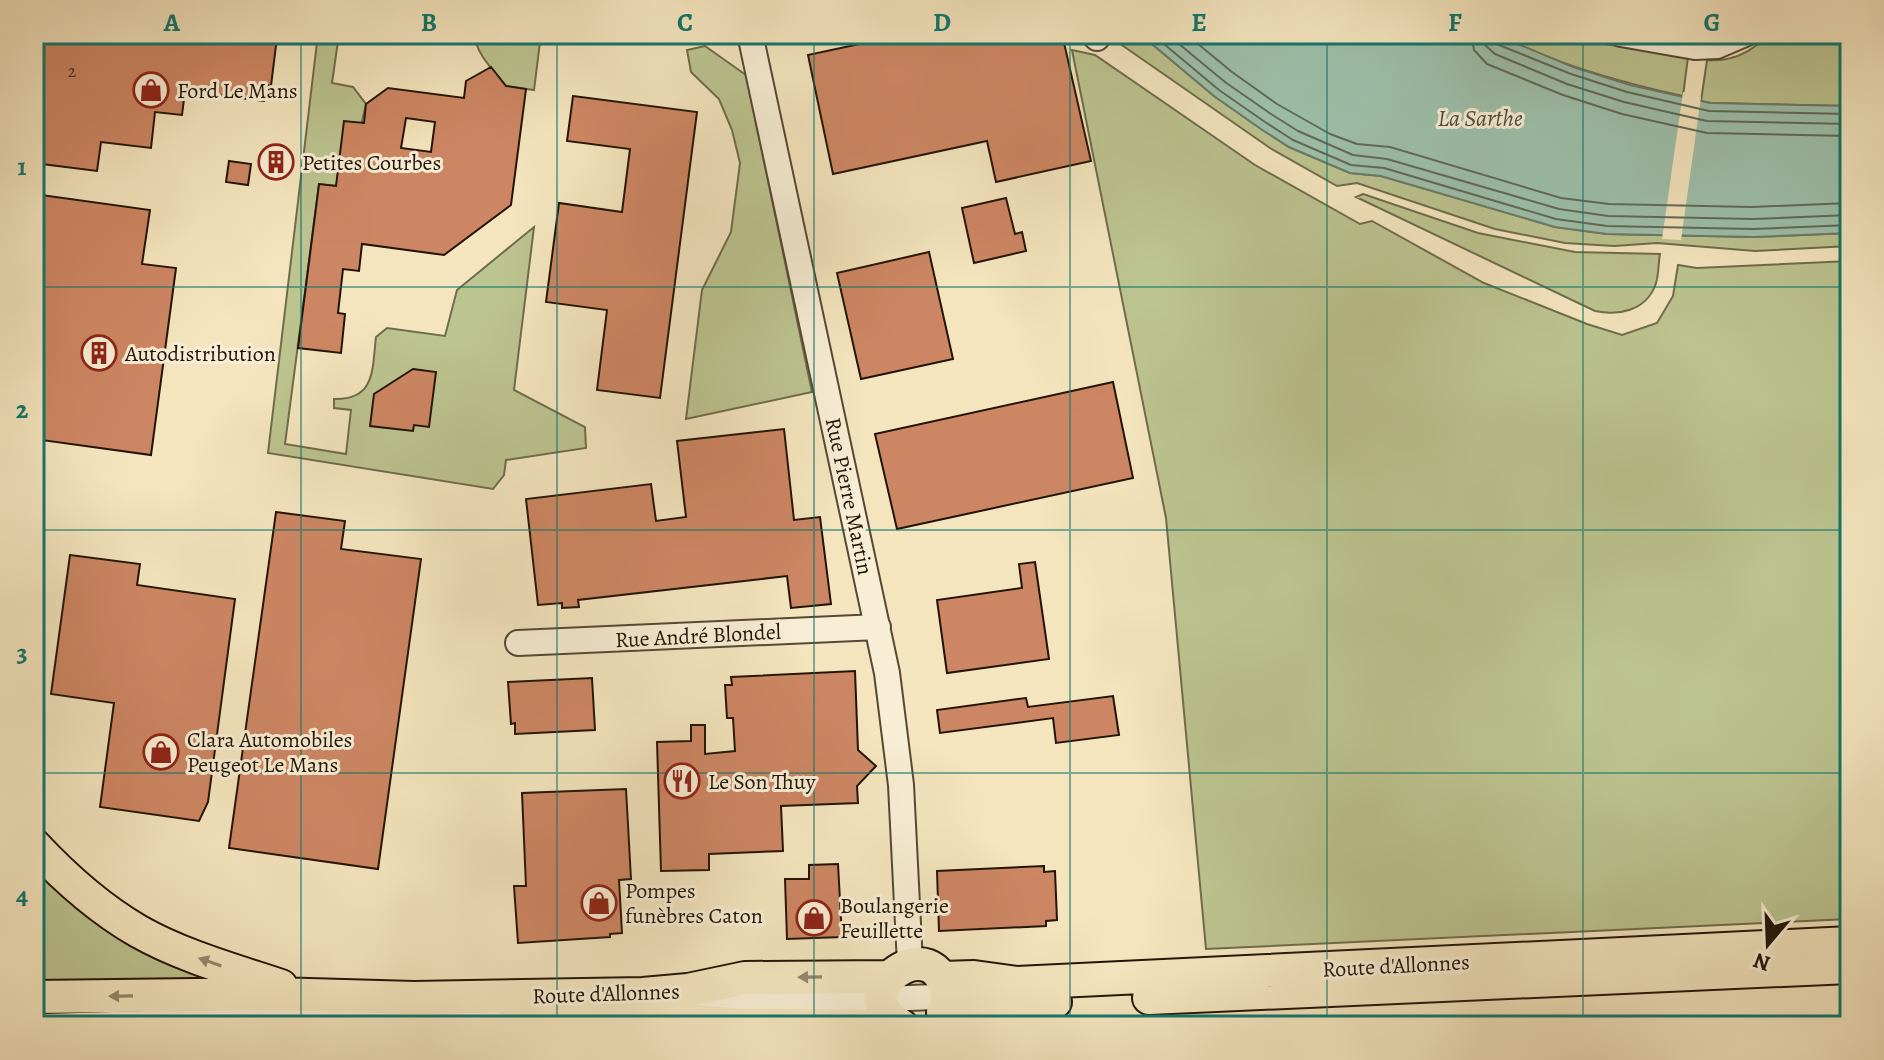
<svg xmlns="http://www.w3.org/2000/svg" width="1884" height="1060" font-family="Alegreya,serif">
<style>
.green{fill:#bcc490;stroke:#6e6c4c;stroke-width:2}
.water{fill:#9dc0ab;stroke:#6b7b69;stroke-width:2}
.pier{fill:#f4e5be}
.lines{fill:none;stroke-linecap:round;stroke-linejoin:round}
.shore{stroke:#5f6a59;stroke-width:2}
.building{fill:#cd8663;stroke:#211407;stroke-width:2;fill-rule:evenodd}
.minor-casing{stroke:#564835;stroke-width:28}
.major-casing{stroke:#211407;stroke-width:36}
.minor{stroke:#f8eed5;stroke-width:24}
.major{stroke:#f4e5be;stroke-width:32}
.oneway{fill:#95876c}
.grid{fill:none;stroke:#0f766e;stroke-width:2;stroke-opacity:0.55}
.labels{text-anchor:middle;stroke-width:6;stroke-linejoin:round;paint-order:stroke}
.number-label{font-size:18px;fill:#4c301e}
.poi-label{font-size:22px;fill:#211407;stroke:#f8eed5;text-anchor:start}
.street-label{font-size:22px;fill:#211407;stroke:#f8eed5}
.water-label{font-size:24px;font-style:italic;fill:#4c5040;stroke:#f8eed5}
.neatline{fill:none;stroke:#0f766e;stroke-width:3}
.grid-label{font-size:26px;text-anchor:middle;font-weight:bold;fill:#0f766e}
</style>
<rect width="100%" height="100%" fill="#f4e5be"/>
<filter id="stains"><feTurbulence type="fractalNoise" baseFrequency=".0025" numOctaves="4"/><feColorMatrix values="0 0 0 0 .2 0 0 0 0 .09 0 0 0 0 .02 0 0 0 .5 -.17"/></filter>
<radialGradient id="worn" r=".72"><stop offset=".6" stop-color="#630" stop-opacity="0"/><stop offset="1" stop-color="#630" stop-opacity=".3"/></radialGradient>
<path class="green" d="M318 34H339L332 83 353 87 366 104 347 187 319 184 285 444 346 454 351 410 334 408V399C376 400 372 369 376 337L387 328 445 336 457 290 534 227 514 390 585 427 586 448 506 460 504 475 493 489 268 453Z
M475 34H541L534 90 506 86C495 72 474 52 475 34Z
M1106 34H1140L1214 96 1261 129 1289 147 1350 173 1381 176 1555 227 1607 234 1753 237 1850 233V246L1755 251 1657 243 1614 246 1565 243 1495 229 1357 183 1337 186 1270 148Z
M1494 34H1590L1605 44 1688 57 1683 96C1618 82 1554 63 1494 34Z
M1766 34H1850V106L1711 103 1701 101 1707 60C1729 62 1754 53 1766 34Z
M705 46 746 75 812 392 686 419 702 290 731 232 740 163 732 130 719 99 691 72 687 50Z
M1072 50 1095 55 1255 165 1360 224 1372 221 1484 283 1587 324 1622 335 1657 323 1673 296 1678 265 1697 268 1850 261V919L1206 949 1166 518Z
M1363 194 1478 233 1575 252 1660 254C1658 264 1659 277 1655 286 1645 311 1618 316 1595 311L1356 197Z
M34 845 79 888 286 987 42 1026 34 998Z"/>
<path class="water" d="M1140 34H1494L1573 67 1630 85 1710 103 1850 106V233L1753 237 1607 234 1555 227 1381 176 1350 173 1289 147 1261 129 1214 96Z"/>
<path class="pier" d="M1683 92 1701 97 1681 240 1662 239Z"/>
<g class="lines">
<path class="shore" d="M1152 34 1219 90 1265 122 1293 140 1351 165 1384 168 1556 219 1607 226 1753 229 1850 225
M1167 34 1225 82 1271 114 1298 131 1353 155 1387 159 1559 209 1608 216 1753 219 1850 215
M1186 34 1232 72 1277 104 1330 134 1357 144 1390 147 1561 198 1609 204 1752 207 1850 203
M1471 34 1474 50 1487 64 1563 95 1622 114 1707 133 1850 136
M1483 34 1486 46 1495 54 1567 84 1624 102 1707 121 1850 124
M1493 34 1494 40 1499 45 1571 74 1627 92 1709 111 1850 114"/>
</g>
<path class="building" d="M45 34H254L277 37 271 86 267 85 264 101 185 91 182 115 155 112 151 148 101 142 97 171 34 163V110Z
M906 34H1062L1091 161 996 182 987 141 833 174 808 55Z
M491 67 506 86 526 89 511 205 444 255 362 244 359 271 343 269 338 313 345 314 341 353 298 348 319 184 336 186 344 121 364 123 366 104 388 88 464 98 466 81ZM406 118 435 122 431 152 401 148Z
M573 96 697 112 660 398 597 390 607 310 546 302 559 203 622 212 630 149 567 141Z
M229 161 251 164 248 185 226 182Z
M34 194 150 210 142 264 176 268 151 455 34 439Z
M1006 198 1015 234 1022 232 1026 251 974 263 962 208Z
M929 252 953 359 861 379 837 273Z
M413 369 436 372 429 427 414 425 413 431 370 426 374 394Z
M1113 382 1133 478 897 529 875 434Z
M784 429 794 520 820 517 831 604 791 608 787 576 578 600 579 607 562 608V603L538 605 526 499 651 484 656 521 686 517 677 441Z
M276 512 345 521 341 549 421 559 378 869 229 848Z
M70 555 140 564 137 585 235 599 208 802 199 821 100 807 114 703 51 694Z
M1035 562 1049 659 947 673 937 600 1022 588 1019 564Z
M855 671 858 750 876 766 857 786 858 803 781 806 783 851 709 854V870L661 871 657 742 691 741V725H705V754L735 751 733 718H727L725 685H732L731 677Z
M592 678 595 730 515 734V723L511 724 508 682Z
M1113 696 1119 735 1056 743 1053 718 940 733 937 710 1026 698 1028 707Z
M626 789 631 879 619 880 622 933 610 934V937L518 943 514 886H526L522 793Z
M838 864 842 937 787 939 785 879H809V865Z
M1044 866V872L1055 871 1057 920 1046 921V926L939 931 937 871Z"/>
<g class="lines">
<defs>
<path id="minor" d="M750 34 887 673 901 785 910 964
M1093 34 1097 38
M1621 34 1695 47 1717 46 1745 34
M518 643 878 627
M671 1007 962 996
M45 1026 522 1012"/>
<path id="major" d="M34 845C64 877 100 909 138 931 182 956 233 970 281 986
M942 978 974 977 1017 983 1850 943
M34 997 274 994 414 998 643 994 688 990 745 978 888 977
M1149 998 1850 967
M943 1012 1055 1002
M509 1026 679 1020 747 1025 895 1026
M902 1026C839 992 938 923 947 997"/>
</defs>
<use href="#minor" class="minor-casing"/>
<use href="#major" class="major-casing"/>
<use href="#minor" class="minor"/>
<use href="#major" class="major"/>
</g>
<defs><path id="oneway-solid" d="M-6-.8H1V-3.2L6.5 0L1 3.2V.8H-6Z" transform="scale(2)"/></defs>
<g class="oneway">
<use href="#oneway-solid" transform="translate(210 962) rotate(-161)"/>
<use href="#oneway-solid" transform="translate(810 977) rotate(179)"/>
<use href="#oneway-solid" transform="translate(121 996) rotate(179)"/>
</g>
<path class="grid" d="M301 34V1026M557 34V1026M814 34V1026M1070 34V1026M1327 34V1026M1583 34V1026M34 287H1850M34 530H1850M34 773H1850"/>
<defs>
<symbol id="shop-ring" viewBox="-11 -11 22 22"><circle r="9.5" fill="#f8eed5" stroke="#8f2418" stroke-width="1.5"/><path d="M-5-2.5h2.3a2.7 3.5 0 0 1 5.4 0H5L5.5 6h-11ZM-1.5-2.5h3a1.5 2.3 0 0 0-3 0Z" fill="#8f2418"/></symbol>
<symbol id="building-ring" viewBox="-11 -11 22 22"><circle r="9.5" fill="#f8eed5" stroke="#8f2418" stroke-width="1.5"/><path d="M-4-6H4V6H1V3H-1V6H-4ZM-2.5-4.3h1.7v1.8h-1.7ZM.8-4.3h1.7v1.8H.8ZM-2.5-1h1.7V.8h-1.7ZM.8-1h1.7V.8H.8Z" fill="#8f2418"/></symbol>
<symbol id="restaurant-ring" viewBox="-11 -11 22 22"><circle r="9.5" fill="#f8eed5" stroke="#8f2418" stroke-width="1.5"/><path d="M-5-6h1v4h1v-4h1v4h1v-4h1v5L-1.5 .5V6h-2V.5L-5-1ZM5-6V6H3V1.5H1.5Q1.5-4 5-6Z" fill="#8f2418"/></symbol>
</defs>
<g fill-rule="evenodd">
<use href="#shop-ring" x="131" y="70" width="40" height="40"/>
<use href="#building-ring" x="256" y="142" width="40" height="40"/>
<use href="#building-ring" x="79" y="333" width="40" height="40"/>
<use href="#shop-ring" x="141" y="732" width="40" height="40"/>
<use href="#restaurant-ring" x="662" y="761" width="40" height="40"/>
<use href="#shop-ring" x="579" y="883" width="40" height="40"/>
<use href="#shop-ring" x="794" y="898" width="40" height="40"/>
</g>
<g class="labels">
<g class="number-label">
<text x="72" y="77">2</text>
</g>
<g class="poi-label">
<text x="177" y="98">Ford Le Mans</text>
<text x="302" y="170">Petites Courbes</text>
<text x="125" y="361">Autodistribution</text>
<text x="187" y="747">Clara Automobiles<tspan x="187" dy="25">Peugeot Le Mans</tspan></text>
<text x="708" y="789">Le Son Thuy</text>
<text x="625" y="898">Pompes<tspan x="625" dy="25">funèbres Caton</tspan></text>
<text x="840" y="913">Boulangerie<tspan x="840" dy="25">Feuillette</tspan></text>
</g>
<g class="street-label">
<text transform="translate(850 496) rotate(78)" y="8">Rue Pierre Martin</text>
<text transform="translate(698 635) rotate(-3)" y="8">Rue André Blondel</text>
<text transform="translate(1396 965) rotate(-3)" y="8">Route d'Allonnes</text>
<text transform="translate(606 993) rotate(-2)" y="8">Route d'Allonnes</text>
</g>
<g class="water-label">
<text x="1480" y="126">La Sarthe</text>
</g>
</g>
<rect width="1884" height="1060" fill="none" stroke="#f4e5be" stroke-width="88"/>
<g transform="translate(1768 944) rotate(199)" stroke="#f8eed5" stroke-width="6" paint-order="stroke">
<path d="M0-6L14 30L0 20L-14 30Z" fill="#211407"/>
<text y="-12" font-size="22" font-weight="bold" text-anchor="middle" fill="#211407">N</text>
</g>
<rect x="44" y="44" width="1796" height="972" class="neatline"/>
<g class="grid-label">
<text x="172" y="31">A</text>
<text x="429" y="31">B</text>
<text x="685" y="31">C</text>
<text x="942" y="31">D</text>
<text x="1199" y="31">E</text>
<text x="1455" y="31">F</text>
<text x="1712" y="31">G</text>
<text x="22" y="175">1</text>
<text x="22" y="418">2</text>
<text x="22" y="661">3</text>
<text x="22" y="904">4</text>
</g>
<rect width="100%" height="100%" filter="url(#stains)"/>
<rect width="100%" height="100%" fill="url(#worn)"/>
</svg>
